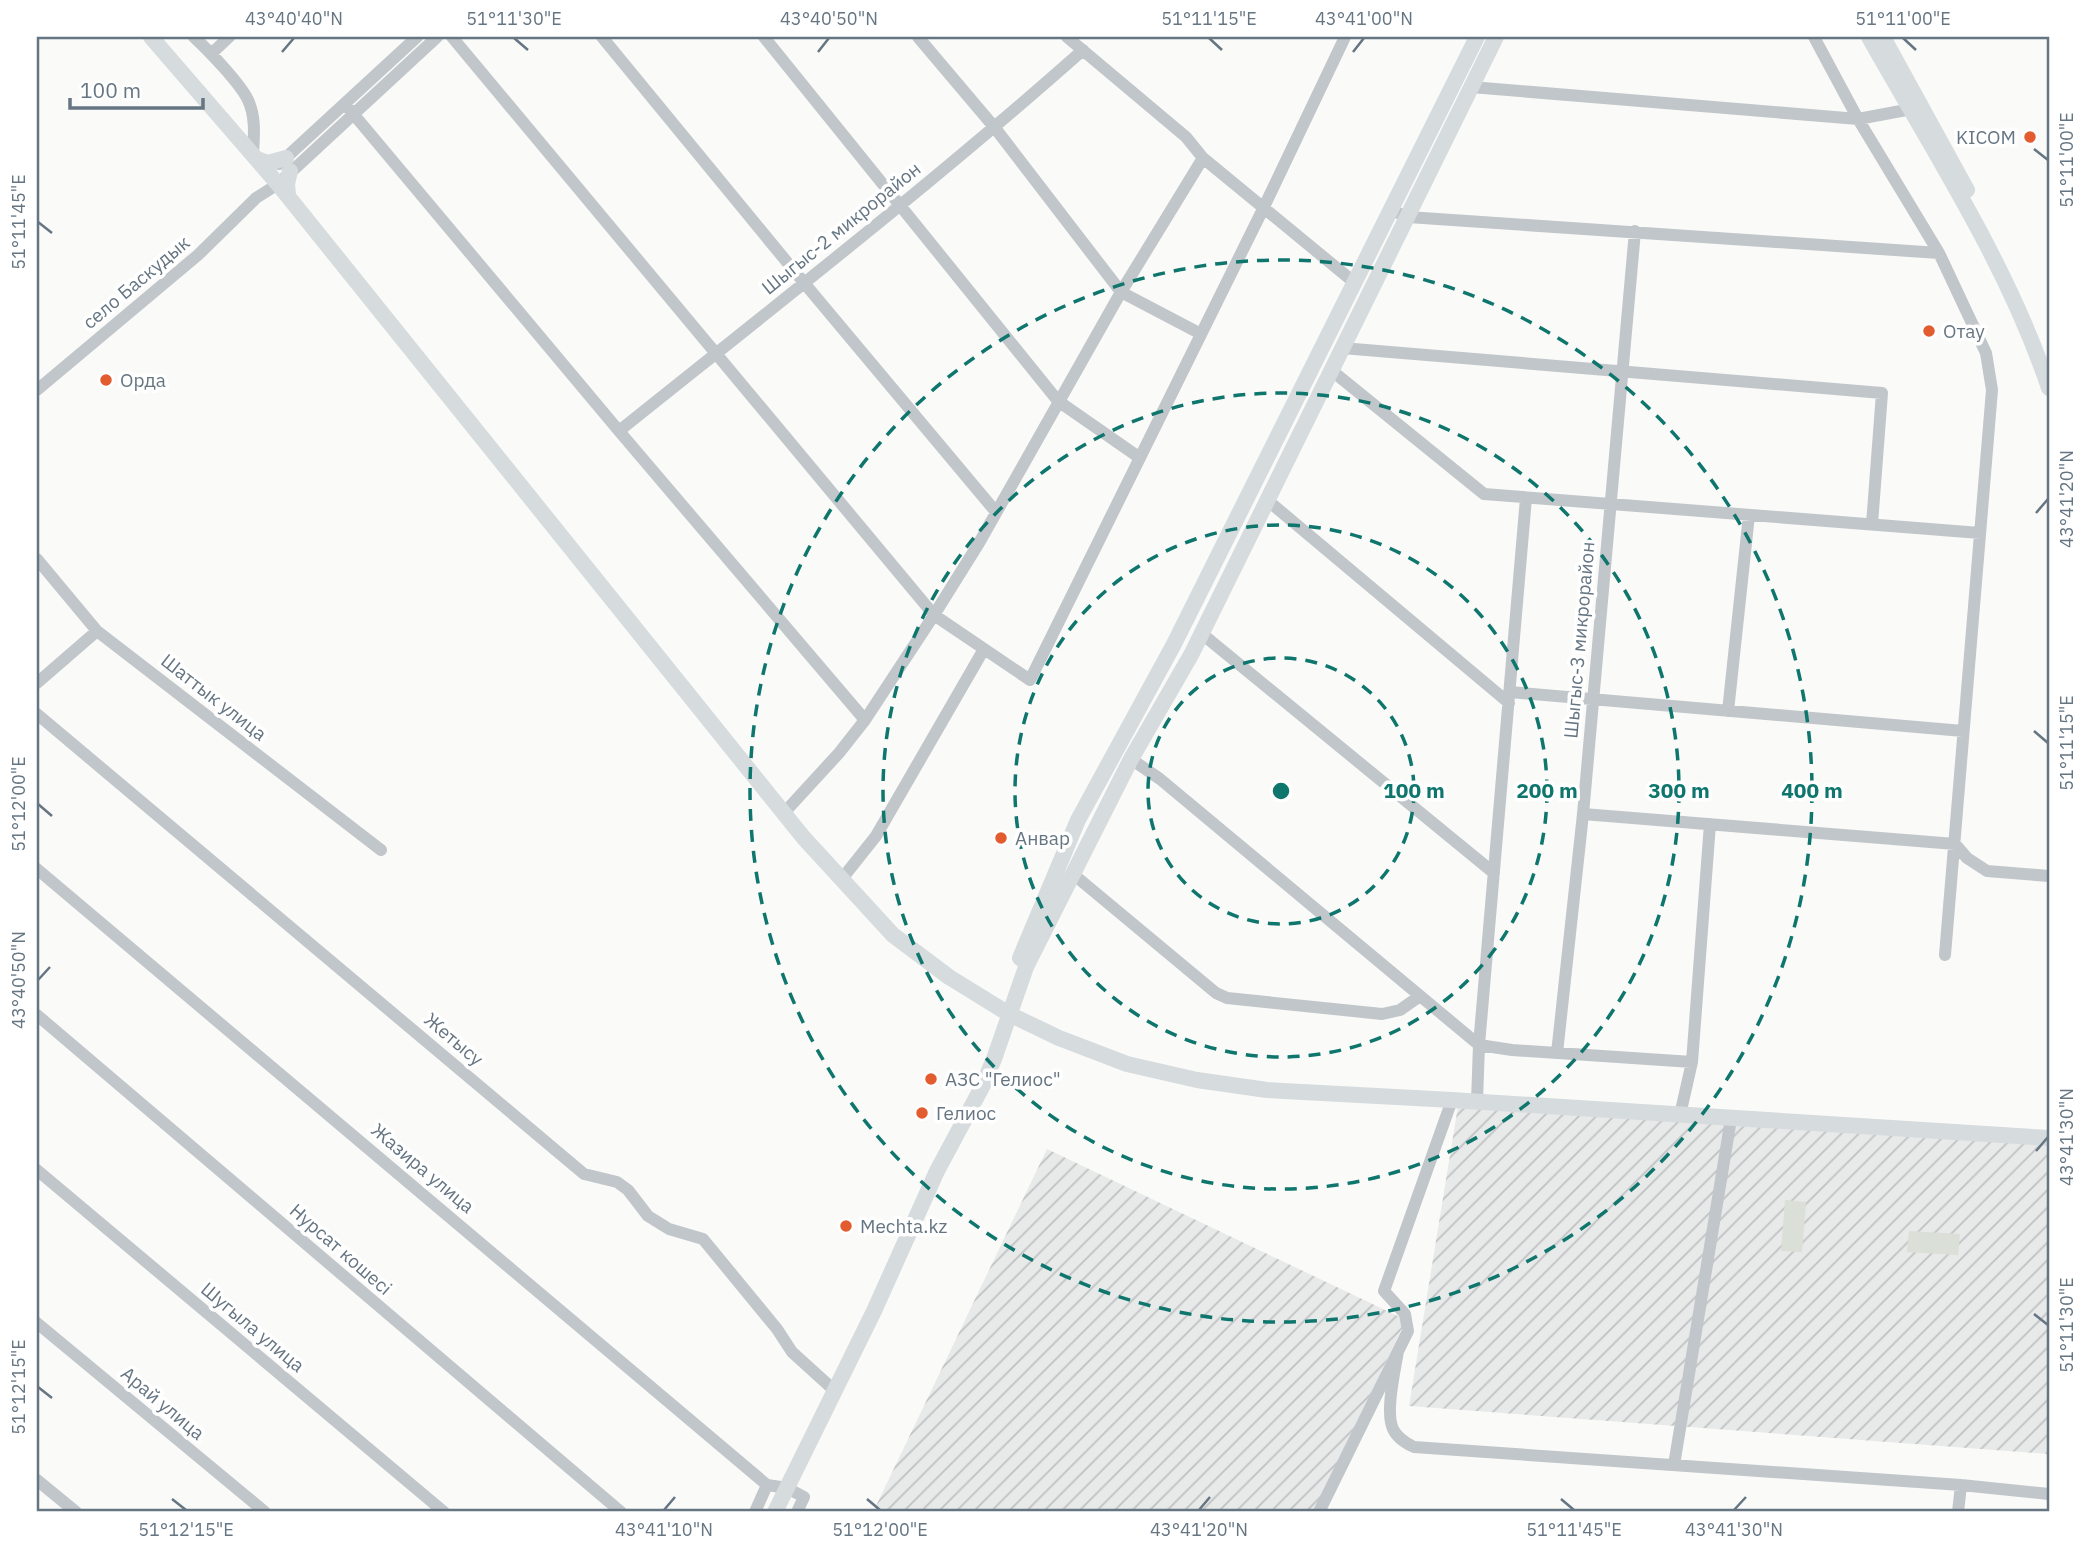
<svg xmlns="http://www.w3.org/2000/svg" width="2086" height="1549" font-family="'IBM Plex Sans',sans-serif">
<style>
.industrial{fill:url(#industrial-furrows)}
.pitch{fill:#dadfd7}
.lines{fill:none;stroke-linecap:round;stroke-linejoin:round}
.minor{stroke:#c1c6ca;stroke-width:12}
.major{stroke:#d6dbde;stroke-width:16}
.ticks{fill:none;stroke:#657582;stroke-width:2.5}
.ring{fill:none;stroke:#0f766e;stroke-width:3.5;stroke-dasharray:12 9}
.poi-dot{fill:#e25c2f;stroke:#fff;stroke-width:2.5}
.labels{text-anchor:middle;stroke-width:7;stroke-linejoin:round;paint-order:stroke}
.poi-label{font-size:19px;fill:#657582;stroke:#fff;text-anchor:start}
.street-label{font-size:19px;fill:#657582;stroke:#fff}
.centre{fill:#0f766e;stroke:#fff;stroke-width:3.5}
.ring-label{font-size:21px;text-anchor:middle;font-weight:bold;fill:#0f766e;stroke:#fff;stroke-width:7;stroke-linejoin:round;paint-order:stroke}
.neatline{fill:none;stroke:#657582;stroke-width:2.5}
.ticks-label{font-size:18px;text-anchor:middle;fill:#657582}
</style>
<defs>
<pattern id="industrial-furrows" width="10" height="10" patternUnits="userSpaceOnUse" patternTransform="scale(1.75)"><rect width="10" height="10" fill="#e8e9e9"/><path d="M-1 1l2-2M0 10L10 0M9 11l2-2" fill="none" stroke="#c0c1c2"/></pattern>
</defs>
<rect width="100%" height="100%" fill="#fafaf8"/>
<path class="industrial" d="M1459 1100 2049 1142V1454L1409 1406Z
M1047 1149 1406 1320 1314 1512H883L875 1508Z"/>
<path class="pitch" d="M1785 1200 1806 1202 1802 1252 1781 1251Z
M1909 1231 1960 1234 1958 1255 1907 1252Z"/>
<g class="lines">
<path class="minor" d="M194 37C208 50 240 83 248 100 256 117 254 136 253 154
M452 37 934 615 1030 680 1264 207 1345 37
M602 37 805 284 996 512
M764 37 1058 401 1140 458
M918 37 995 128 1121 292 1201 334
M1067 37 1186 137 1203 158 1355 283
M1814 37 1858 119 1939 253 1986 353 1992 390 1945 955
M211 54 229 37
M1471 87 1858 119 1917 108
M345 104 619 431 865 720
M279 164 417 37
M1391 210 1408 217 1939 253
M1342 348 1882 393 1872 524
M1331 370 1484 494 1980 533
M37 390 198 255 256 198 278 184 437 37
M619 431C775 306 933 183 1083 50
M1266 499 1509 703
M37 559 97 631 381 850
M1201 633 1494 873
M37 683 97 631
M1510 692 1963 731
M1728 711 1749 515
M37 714 584 1174 617 1182 628 1190 648 1216 669 1229 703 1239 777 1329 792 1352 835 1391
M1131 759 1160 779 1479 1045 1512 1050 1692 1062
M783 814 839 753 865 720 934 615 979 543 1121 292 1203 158
M1583 814 1955 844 1967 858 1987 871 2049 876
M37 869 767 1485 787 1488 804 1497 797 1512
M1073 874 1216 993 1227 998 1382 1014 1400 1010 1420 996
M841 880 876 836 984 649
M37 1015 621 1512
M1557 1053 1583 814 1635 231
M1477 1101 1479 1045 1526 498
M1680 1115 1692 1062 1710 824
M37 1170 444 1512
M37 1323 265 1512
M1398 1351C1395 1370 1385 1412 1393 1429 1397 1438 1406 1443 1414 1447L1961 1485 2049 1494
M1674 1465 1731 1119
M37 1480 76 1512
M755 1512 767 1485
M1319 1512 1408 1331 1405 1314 1384 1291 1452 1100
M1958 1512 1961 1485"/>
<path class="major" d="M151 37 278 184 803 837 893 935 949 977 1009 1014 1059 1038 1127 1064 1197 1080 1267 1090 1452 1100 2049 1138
M1869 37C1933 151 2007 263 2049 388
M1883 37 1967 190
M257 159 268 163 286 158
M288 195 287 184 290 171
M1020 958 1078 820 1174 644 1477 37
M775 1512 874 1311 937 1171 982 1087 994 1059 1026 967 1131 759 1191 655 1496 37"/>
</g>
<path class="ticks" d="M514 38 528 50M1209 38 1222 50M1903 38 1916 50M282 52 294 38M818 52 829 38M1353 52 1364 38M2034 149 2048 160M38 222 52 233M2036 513 2048 499M2034 731 2048 743M38 804 52 816M38 980 50 967M2036 1151 2048 1137M2034 1314 2048 1325M38 1387 52 1398M172 1499 186 1510M867 1499 880 1510M1561 1499 1574 1510M664 1510 675 1497M1199 1510 1210 1497M1734 1510 1746 1497"/>
<g class="ring">
<circle cx="1281" cy="791" r="133"/>
<circle cx="1281" cy="791" r="266"/>
<circle cx="1281" cy="791" r="398"/>
<circle cx="1281" cy="791" r="531"/>
</g>
<g class="poi-dot">
<circle cx="2030" cy="137" r="7"/>
<circle cx="1929" cy="331" r="7"/>
<circle cx="106" cy="380" r="7"/>
<circle cx="1001" cy="838" r="7"/>
<circle cx="931" cy="1079" r="7"/>
<circle cx="922" cy="1113" r="7"/>
<circle cx="846" cy="1226" r="7"/>
</g>
<g class="labels">
<g class="poi-label">
<text x="2016" y="144" text-anchor="end">KICOM</text>
<text x="1943" y="338">Отау</text>
<text x="120" y="387">Орда</text>
<text x="1015" y="845">Анвар</text>
<text x="945" y="1086">АЗС "Гелиос"</text>
<text x="936" y="1120">Гелиос</text>
<text x="860" y="1233">Mechta.kz</text>
</g>
<g class="street-label">
<text transform="translate(841 228) rotate(-39)" y="7">Шыгыс-2 микрорайон</text>
<text transform="translate(136 282) rotate(-40)" y="7">село Баскудык</text>
<text transform="translate(1579 640) rotate(-85)" y="7">Шыгыс-3 микрорайон</text>
<text transform="translate(214 697) rotate(38)" y="7">Шаттык улица</text>
<text transform="translate(454 1039) rotate(40)" y="7">Жетысу</text>
<text transform="translate(423 1168) rotate(40)" y="7">Жазира улица</text>
<text transform="translate(341 1249) rotate(41)" y="7">Нурсат кошесi</text>
<text transform="translate(253 1327) rotate(40)" y="7">Шугыла улица</text>
<text transform="translate(163 1403) rotate(40)" y="7">Арай улица</text>
</g>
</g>
<circle cx="1281" cy="791" r="10" class="centre"/>
<g class="ring-label">
<text x="1414" y="798">100 m</text>
<text x="1547" y="798">200 m</text>
<text x="1679" y="798">300 m</text>
<text x="1812" y="798">400 m</text>
</g>
<rect width="2086" height="1549" fill="none" stroke="#ffffff" stroke-width="77"/>
<path d="M70 98v10h133v-10" fill="none" stroke="#657582" stroke-width="3.5"/>
<text x="80" y="98" font-size="21" fill="#657582" stroke="#ffffff" stroke-width="5" paint-order="stroke">100 m</text>
<rect x="38" y="38" width="2010" height="1472" class="neatline"/>
<g class="ticks-label">
<text x="294" y="25">43°40'40"N</text>
<text x="514" y="25">51°11'30"E</text>
<text x="829" y="25">43°40'50"N</text>
<text x="1209" y="25">51°11'15"E</text>
<text x="1364" y="25">43°41'00"N</text>
<text x="1903" y="25">51°11'00"E</text>
<text transform="translate(2067 160) rotate(-90)" y="6">51°11'00"E</text>
<text transform="translate(19 222) rotate(-90)" y="6">51°11'45"E</text>
<text transform="translate(2067 499) rotate(-90)" y="6">43°41'20"N</text>
<text transform="translate(2067 743) rotate(-90)" y="6">51°11'15"E</text>
<text transform="translate(19 804) rotate(-90)" y="6">51°12'00"E</text>
<text transform="translate(19 980) rotate(-90)" y="6">43°40'50"N</text>
<text transform="translate(2067 1137) rotate(-90)" y="6">43°41'30"N</text>
<text transform="translate(2067 1325) rotate(-90)" y="6">51°11'30"E</text>
<text transform="translate(19 1387) rotate(-90)" y="6">51°12'15"E</text>
<text x="186" y="1536">51°12'15"E</text>
<text x="664" y="1536">43°41'10"N</text>
<text x="880" y="1536">51°12'00"E</text>
<text x="1199" y="1536">43°41'20"N</text>
<text x="1574" y="1536">51°11'45"E</text>
<text x="1734" y="1536">43°41'30"N</text>
</g>
</svg>
